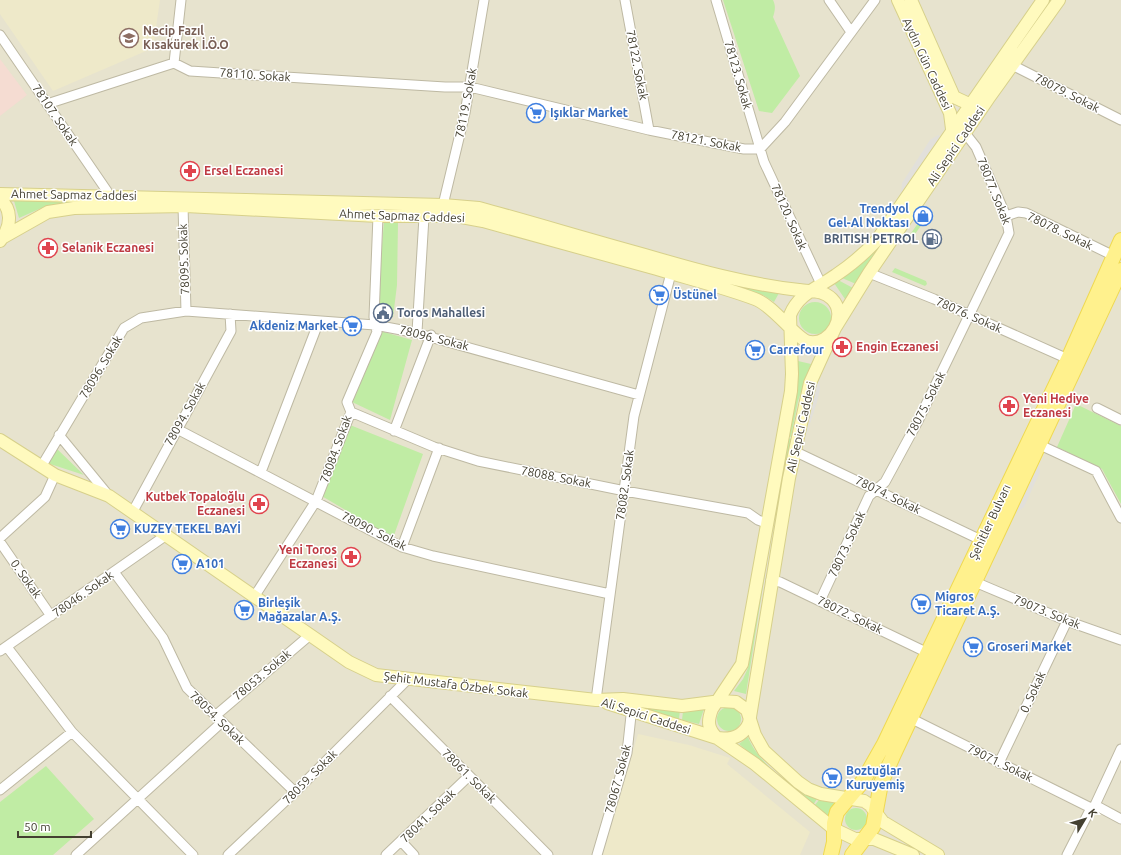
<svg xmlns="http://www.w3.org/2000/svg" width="1121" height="855" font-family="Ubuntu,sans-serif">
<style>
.residential{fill:#e7e3ce}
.education{fill:#eee9c9}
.medical{fill:#f5dcd2}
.green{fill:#c0eca4}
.parking{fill:#e2e0da}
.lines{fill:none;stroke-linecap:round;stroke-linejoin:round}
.street-casing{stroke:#beb9a3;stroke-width:11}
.secondary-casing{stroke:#d7d08b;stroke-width:14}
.primary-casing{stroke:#efd952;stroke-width:16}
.street{stroke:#fff;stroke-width:9}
.secondary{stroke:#fffabe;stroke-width:12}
.primary{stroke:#fff18d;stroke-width:14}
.labels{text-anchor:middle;stroke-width:3;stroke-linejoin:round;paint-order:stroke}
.education-label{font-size:12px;font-weight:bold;fill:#785e54;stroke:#fff;text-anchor:start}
.street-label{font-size:12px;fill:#444031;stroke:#fff}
.shop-label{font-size:12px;font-weight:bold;fill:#366cbe;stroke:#fff;text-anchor:start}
.health-label{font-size:12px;font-weight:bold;fill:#be3a42;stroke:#fff;text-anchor:start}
.service-label{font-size:12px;font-weight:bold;fill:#4e5e75;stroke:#fff;text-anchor:end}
</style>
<rect width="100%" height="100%" fill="#f3f0e1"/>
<path class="residential" d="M0 0H1121V855H0Z"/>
<path class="education" d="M0 0H160L153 48 53 91 0 14Z
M638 734 689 745 730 758 727 764 810 832 800 855H603Z"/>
<path class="medical" d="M0 59 27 95 0 116Z"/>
<path class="green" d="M723 0H773C776 6 775 11 773 17L800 76 772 113 759 111Z
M917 191 856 284 842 278 859 265Z
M63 200 208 201 470 212 488 215 739 286 779 293 774 302 763 295 738 288 487 217 469 214 208 203 137 202 63 203 46 206 19 218 14 201Z
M928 209V216L915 234 909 236Z
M384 222 398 223 397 285 393 317 376 315Z
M895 268 926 281 927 284 925 286 892 272Z
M838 280 853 288 845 299 834 283Z
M799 318a16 16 0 1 1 32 0a16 16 0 1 1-32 0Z
M377 330 412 340 390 420 352 402Z
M798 361 811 364 798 401 791 437 788 436 798 384Z
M1076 404 1121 426V504L1102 469 1057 447Z
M350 425 423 454 393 538 320 495Z
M788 438 791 439 778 507 775 506Z
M55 447 84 475 47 463Z
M763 573H765L746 694 734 691 743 679 748 668Z
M717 719a12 12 0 1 1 24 0a12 12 0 1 1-24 0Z
M647 708 680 710 679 719 647 712 645 710Z
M704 709 699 724 682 720 683 711Z
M748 737C756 760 794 792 817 799L813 805 739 744Z
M46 766 94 819 53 855H0V802Z
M819 800 834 803 828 818 814 806Z
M845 819a11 11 0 1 1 22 0a11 11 0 1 1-22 0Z"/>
<path class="parking" d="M938 135 941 137 902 194 901 193 902 183 930 140Z
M816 380 819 381 820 389 817 402 805 439 801 438Z
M1036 464 1039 466 1040 472 1024 507 1016 513 1014 512Z"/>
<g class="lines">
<defs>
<path id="street" d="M625 0 649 130
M716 0 764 162 821 284
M829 0 851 32
M0 35 107 191V196
M174 63 181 0
M1012 65 1121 120
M47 104 174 63 190 71 445 87H470L649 130 744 149H760L785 122 875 0
M443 205 465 113 484 0
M183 206 186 311
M1006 216 1018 212 1026 213 1114 256
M869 273 934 299 1068 359
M417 332 424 217
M1097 408 1121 420
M351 412 434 447 478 461 625 491 748 513 758 520 766 523
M177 429 402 547 433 556 610 594
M394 431 431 335
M59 435 109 496
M1040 445 1096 471 1121 518
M794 451 981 540
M41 467 124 328 141 318 186 311 375 325 412 332 639 395
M261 472 319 321
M132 513 231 331 230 314
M0 538 45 497 55 475
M0 542 51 616
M402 547 439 448
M114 572 163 638 187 688 295 792
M771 580 780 582 928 653
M975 582 1067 621 1121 640
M254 597 316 501 351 412 347 402 377 332 374 317 378 216
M820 601 869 496 885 482 917 423 1009 233 1006 216 976 147 965 133
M7 647 72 732 193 855
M0 651 165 536
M390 696 548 855
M596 700 634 416 671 273
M215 716 310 635
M910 718 1091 808
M999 763 1067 621
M0 790 72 732
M1095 805 1121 819
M401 841 414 855
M76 855 221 723
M228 855 295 792 407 680
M386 855 469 776
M597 855 627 753 632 706
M1067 855 1091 808 1095 805 1121 749"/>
<path id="secondary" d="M898 0 950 113 952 129
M911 0 954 97 969 104
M1043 0 877 240C865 253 851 265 836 275 818 288 799 293 790 315L792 374 791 391 742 664 712 709C707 722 708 729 717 738 731 740 743 737 749 723L789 478 810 383 835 328 869 273 988 99 1059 0
M0 194 443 205 479 208C534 223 590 240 645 255 696 270 746 284 799 290 811 292 822 289 832 299 848 315 831 345 810 342 797 341 775 306 755 299 723 287 690 279 657 269 599 253 541 237 483 221L456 216H378L186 206 74 208 48 212 2 238 0 241
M0 199C12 209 11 225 3 237
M0 440 55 475 109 496 349 662 376 675 596 700 623 699 682 706 721 701 736 702 747 710 755 735 764 751 798 782 808 789 821 794 864 801 870 805 883 822 938 855
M607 703 717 738 755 764 834 829 855 839H874L913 855"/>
<path id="primary" d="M831 855 834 842V823L837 812 863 781 884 744 1068 359 1121 240
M852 855 873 827 881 783 894 754 1121 270"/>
</defs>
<use href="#street" class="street-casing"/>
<use href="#secondary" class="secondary-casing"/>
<use href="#primary" class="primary-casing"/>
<use href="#street" class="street"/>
<use href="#secondary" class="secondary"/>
<use href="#primary" class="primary"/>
</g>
<defs>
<symbol id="school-ring" viewBox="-11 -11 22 22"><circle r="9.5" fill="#fff" stroke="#8d6e63" stroke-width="1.5"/><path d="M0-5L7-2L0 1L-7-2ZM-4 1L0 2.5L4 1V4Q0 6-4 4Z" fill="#8d6e63"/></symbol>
<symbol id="supermarket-ring" viewBox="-11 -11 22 22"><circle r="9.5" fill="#fff" stroke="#3f7fe0" stroke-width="1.5"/><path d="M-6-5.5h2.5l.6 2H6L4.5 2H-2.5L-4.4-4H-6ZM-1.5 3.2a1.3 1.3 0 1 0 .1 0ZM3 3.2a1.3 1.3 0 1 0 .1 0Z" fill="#3f7fe0"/></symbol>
<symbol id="pharmacy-ring" viewBox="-11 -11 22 22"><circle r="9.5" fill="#fff" stroke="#e0444e" stroke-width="1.5"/><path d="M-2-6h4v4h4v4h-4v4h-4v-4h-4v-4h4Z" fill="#e0444e"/></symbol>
<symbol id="shop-ring" viewBox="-11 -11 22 22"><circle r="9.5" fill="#fff" stroke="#3f7fe0" stroke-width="1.5"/><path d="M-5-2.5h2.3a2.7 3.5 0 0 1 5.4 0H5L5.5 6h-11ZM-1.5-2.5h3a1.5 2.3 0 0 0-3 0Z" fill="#3f7fe0"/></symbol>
<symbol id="fuel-ring" viewBox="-11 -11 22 22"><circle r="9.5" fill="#fff" stroke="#5c6f8a" stroke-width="1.5"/><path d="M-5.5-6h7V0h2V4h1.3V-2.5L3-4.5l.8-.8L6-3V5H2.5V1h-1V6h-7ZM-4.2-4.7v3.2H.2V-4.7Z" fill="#5c6f8a"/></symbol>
<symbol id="civic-ring" viewBox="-11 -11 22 22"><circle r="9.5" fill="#fff" stroke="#5c6f8a" stroke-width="1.5"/><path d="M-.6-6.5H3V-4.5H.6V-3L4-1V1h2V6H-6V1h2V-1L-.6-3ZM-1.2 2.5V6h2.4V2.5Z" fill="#5c6f8a"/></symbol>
</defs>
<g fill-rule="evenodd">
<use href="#school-ring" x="118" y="27" width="22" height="22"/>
<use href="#supermarket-ring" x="525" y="102" width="22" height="22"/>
<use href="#pharmacy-ring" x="179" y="160" width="22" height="22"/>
<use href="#shop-ring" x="912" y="205" width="22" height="22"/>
<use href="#fuel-ring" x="921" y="228" width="22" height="22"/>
<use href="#pharmacy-ring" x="37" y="237" width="22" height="22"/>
<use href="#supermarket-ring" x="648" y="284" width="22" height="22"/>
<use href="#civic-ring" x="372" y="302" width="22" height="22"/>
<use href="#supermarket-ring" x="341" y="315" width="22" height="22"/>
<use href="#pharmacy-ring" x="831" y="336" width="22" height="22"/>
<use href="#supermarket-ring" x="744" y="339" width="22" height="22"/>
<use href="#pharmacy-ring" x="998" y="395" width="22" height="22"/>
<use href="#pharmacy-ring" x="248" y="493" width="22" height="22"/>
<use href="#supermarket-ring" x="109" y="518" width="22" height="22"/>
<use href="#pharmacy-ring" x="340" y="546" width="22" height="22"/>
<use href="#supermarket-ring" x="171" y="553" width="22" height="22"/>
<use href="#supermarket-ring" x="910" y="593" width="22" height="22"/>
<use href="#supermarket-ring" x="233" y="599" width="22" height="22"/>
<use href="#supermarket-ring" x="962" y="636" width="22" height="22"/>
<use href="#supermarket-ring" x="821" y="767" width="22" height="22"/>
</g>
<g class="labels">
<g class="education-label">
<text x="143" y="35">Necip Fazıl<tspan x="143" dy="14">Kısakürek İ.Ö.O</tspan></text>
</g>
<g class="street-label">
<text transform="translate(927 64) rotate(65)" y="4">Aydın Gün Caddesi</text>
<text transform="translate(637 65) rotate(79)" y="4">78122. Sokak</text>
<text transform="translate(255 75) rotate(4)" y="4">78110. Sokak</text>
<text transform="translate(738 75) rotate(74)" y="4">78123. Sokak</text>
<text transform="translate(1067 93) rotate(27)" y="4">78079. Sokak</text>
<text transform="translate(466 103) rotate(-79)" y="4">78119. Sokak</text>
<text transform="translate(55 115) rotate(56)" y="4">78107. Sokak</text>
<text transform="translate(706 141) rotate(11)" y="4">78121. Sokak</text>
<text transform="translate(956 146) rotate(-56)" y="4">Ali Sepici Caddesi</text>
<text transform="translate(994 191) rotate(68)" y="4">78077. Sokak</text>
<text transform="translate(74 195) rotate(1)" y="4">Ahmet Sapmaz Caddesi</text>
<text transform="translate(402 216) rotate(2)" y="4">Ahmet Sapmaz Caddesi</text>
<text transform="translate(789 217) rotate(66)" y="4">78120. Sokak</text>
<text transform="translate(1060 231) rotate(26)" y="4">78078. Sokak</text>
<text transform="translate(184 259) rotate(-92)" y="4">78095. Sokak</text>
<text transform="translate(969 315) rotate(24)" y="4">78076. Sokak</text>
<text transform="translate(434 338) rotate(14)" y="4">78096. Sokak</text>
<text transform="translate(101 367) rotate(-59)" y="4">78096. Sokak</text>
<text transform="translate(926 404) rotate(-63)" y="4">78075. Sokak</text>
<text transform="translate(185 414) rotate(-61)" y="4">78094. Sokak</text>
<text transform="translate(801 427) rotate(-77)" y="4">Ali Sepici Caddesi</text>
<text transform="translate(336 449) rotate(-70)" y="4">78084. Sokak</text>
<text transform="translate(556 477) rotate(11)" y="4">78088. Sokak</text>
<text transform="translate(625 485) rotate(-82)" y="4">78082. Sokak</text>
<text transform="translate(888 495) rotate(26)" y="4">78074. Sokak</text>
<text transform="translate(990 522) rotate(-65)" y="4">Şehitler Bulvarı</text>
<text transform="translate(374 531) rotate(27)" y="4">78090. Sokak</text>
<text transform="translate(847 544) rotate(-65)" y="4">78073. Sokak</text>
<text transform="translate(26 579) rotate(55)" y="4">0. Sokak</text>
<text transform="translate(83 594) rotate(-35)" y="4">78046. Sokak</text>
<text transform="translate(1047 612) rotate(22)" y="4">79073. Sokak</text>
<text transform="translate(850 615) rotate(26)" y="4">78072. Sokak</text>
<text transform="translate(262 675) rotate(-40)" y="4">78053. Sokak</text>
<text transform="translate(456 685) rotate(7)" y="4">Şehit Mustafa Özbek Sokak</text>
<text transform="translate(1033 692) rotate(-65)" y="4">0. Sokak</text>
<text transform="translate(646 716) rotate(18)" y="4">Ali Sepici Caddesi</text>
<text transform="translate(217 718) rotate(44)" y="4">78054. Sokak</text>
<text transform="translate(1000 763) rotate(26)" y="4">79071. Sokak</text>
<text transform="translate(469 776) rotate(45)" y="4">78061. Sokak</text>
<text transform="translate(310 777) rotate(-45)" y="4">78059. Sokak</text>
<text transform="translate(618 779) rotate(-75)" y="4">78067. Sokak</text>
<text transform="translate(428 816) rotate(-44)" y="4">78041. Sokak</text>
</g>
<g class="shop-label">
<text x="550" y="117">Işıklar Market</text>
<text x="909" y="213" text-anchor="end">Trendyol<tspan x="909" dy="14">Gel-Al Noktası</tspan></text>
<text x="673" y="299">Üstünel</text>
<text x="338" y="330" text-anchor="end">Akdeniz Market</text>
<text x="769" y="354">Carrefour</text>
<text x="134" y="533">KUZEY TEKEL BAYİ</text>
<text x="196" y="568">A101</text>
<text x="935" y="601">Migros<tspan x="935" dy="14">Ticaret A.Ş.</tspan></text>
<text x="258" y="607">Birleşik<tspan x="258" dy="14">Mağazalar A.Ş.</tspan></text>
<text x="987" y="651">Groseri Market</text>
<text x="846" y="775">Boztuğlar<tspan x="846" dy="14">Kuruyemiş</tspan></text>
</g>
<g class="health-label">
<text x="204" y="175">Ersel Eczanesi</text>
<text x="62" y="252">Selanik Eczanesi</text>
<text x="856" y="351">Engin Eczanesi</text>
<text x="1023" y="403">Yeni Hediye<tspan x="1023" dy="14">Eczanesi</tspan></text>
<text x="245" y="501" text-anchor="end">Kutbek Topaloğlu<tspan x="245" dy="14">Eczanesi</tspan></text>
<text x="337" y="554" text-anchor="end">Yeni Toros<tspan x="337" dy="14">Eczanesi</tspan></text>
</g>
<g class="service-label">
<text x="918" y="243">BRITISH PETROL</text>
<text x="397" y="317" text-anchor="start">Toros Mahallesi</text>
</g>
</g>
<g transform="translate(1085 819) rotate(52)" stroke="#ffffff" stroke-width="3" paint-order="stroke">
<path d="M0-3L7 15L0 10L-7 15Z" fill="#444031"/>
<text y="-6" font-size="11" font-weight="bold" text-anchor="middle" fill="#444031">K</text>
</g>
<path d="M18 831v6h73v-6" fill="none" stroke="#444031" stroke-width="2"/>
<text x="24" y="831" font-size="12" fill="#444031" stroke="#ffffff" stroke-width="3" paint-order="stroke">50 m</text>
</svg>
